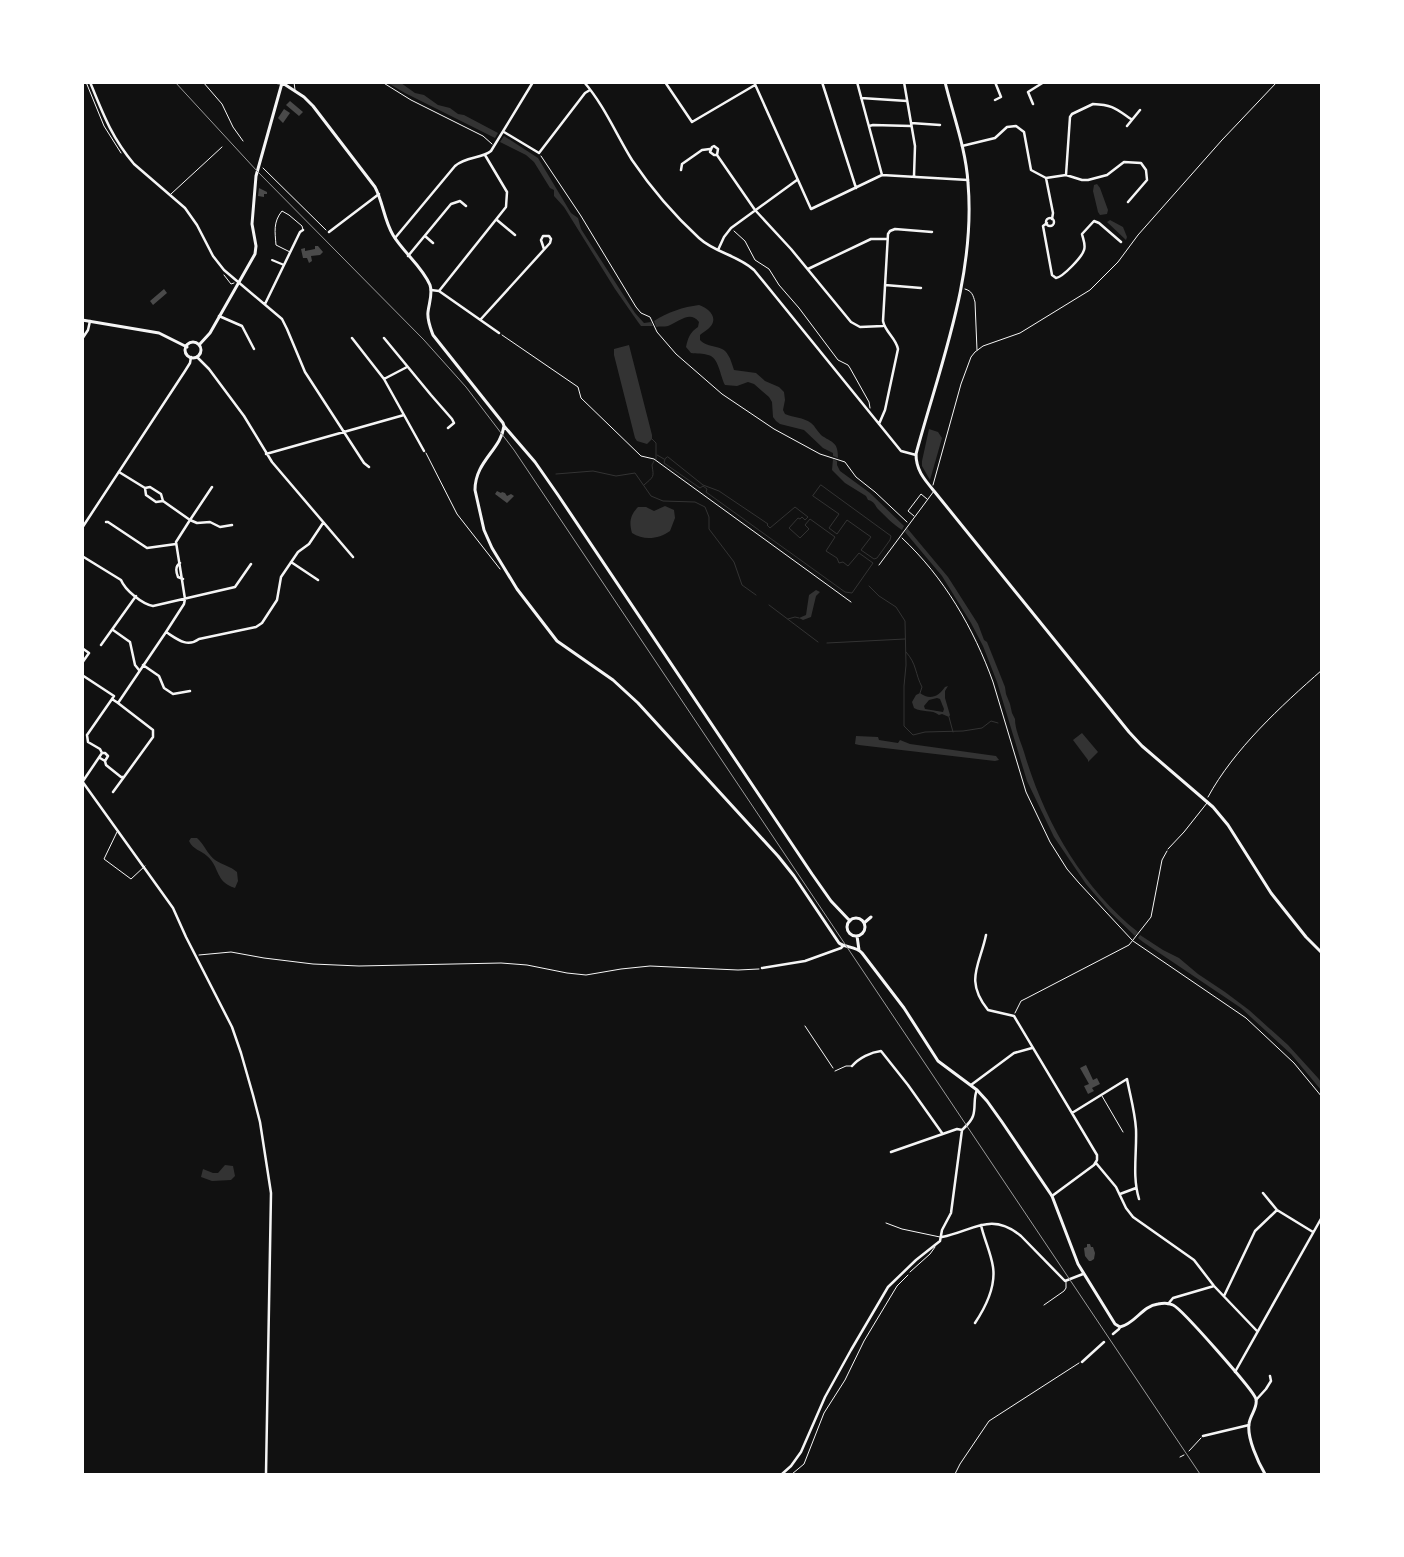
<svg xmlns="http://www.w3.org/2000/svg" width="1404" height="1557" font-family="Arial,sans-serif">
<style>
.water{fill:#333;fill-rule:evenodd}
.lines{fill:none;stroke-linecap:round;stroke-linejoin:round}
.stream{stroke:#333;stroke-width:1}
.building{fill:#4a4a4a}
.path{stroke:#f5f5f5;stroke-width:1}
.service{stroke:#f5f5f5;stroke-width:1}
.pedestrian{stroke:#f5f5f5;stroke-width:2}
.minor{stroke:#f5f5f5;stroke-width:2.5}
.tertiary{stroke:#f5f5f5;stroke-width:2.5}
.secondary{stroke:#f5f5f5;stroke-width:3}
.rail{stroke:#9a9a9a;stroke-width:1}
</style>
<rect width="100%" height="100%" fill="#111"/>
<path class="water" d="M388 83H401L415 93 424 95 438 105 450 108 458 114 464 115 498 133 495 138 405 93Z
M504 136 538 158 571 213 578 218 581 229 635 313 644 323 651 322 653 326H641L638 322 615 289 564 207 554 196V190L550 188 534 162 526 155 500 142Z
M1097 184 1100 188 1108 210 1107 214 1100 215 1098 212 1093 191 1094 185Z
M1110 220 1123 227 1127 237 1126 240 1107 222Z
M699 305C708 308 719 317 710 327 708 330 703 332 700 335V340C708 349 723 344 728 355 731 359 732 365 734 370L756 373 765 381 779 387 784 392 785 400 783 410 785 414C794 418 803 417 811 423 815 426 817 431 821 435 832 443 838 441 838 458L833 456V453L823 448 804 430 780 424 776 421 773 417 772 402 769 397 754 384 748 382 737 386 725 385C720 376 719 357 708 355 703 353 697 354 691 353L686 347C688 338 690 332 698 327L699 322C690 310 679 322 668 326 664 327 660 326 656 327L654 321C668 312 683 307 699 305Z
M629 345 652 435V439L647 444 637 441 635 438 614 355V349Z
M929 429 938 432 942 438 930 480 922 466V461Z
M833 459 837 461V465L840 471 870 493 904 526 902 530C893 524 887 518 880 511 875 507 875 501 868 500L866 496 845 483 832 470Z
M665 506 674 510 675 518 670 531C659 539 644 541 632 533 629 523 630 515 638 507H646L654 511Z
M907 528 948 577 978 624 984 640 987 642 1005 687 1006 694 1010 704 1012 713 1015 719C1015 730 1021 742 1024 752 1044 820 1082 888 1138 932L1135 936 1110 912 1086 884 1054 837 1027 781 997 682 983 646 971 623 942 576 905 532Z
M816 590 820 592 816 596 811 617 803 620 799 618 806 615 809 595Z
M948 686 945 691V698L950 715 949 717 942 714 939 715C932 709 922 713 914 708L912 702 916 695 920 693C930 701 939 696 945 687ZM937 698 940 699 944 709 943 712 925 709 924 706 929 700Z
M1082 733 1098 752 1088 762V760L1073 740Z
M856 736 878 737 879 740 898 743 900 740 910 744 996 756 999 760 995 761 859 745 855 744Z
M191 838H197C204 844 208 855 215 860 223 865 230 866 237 872L238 881 235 888C215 882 220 867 207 856 201 850 193 850 189 841Z
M1140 935 1163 950 1179 958 1198 974 1225 992 1249 1010 1288 1045 1318 1078 1321 1082V1090L1291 1054 1241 1008 1143 942 1138 938Z
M225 1165 233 1166 235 1176 231 1180 212 1181 201 1177 203 1169 213 1173H218Z"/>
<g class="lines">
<path class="stream" d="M652 439 656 443V459
M657 455 664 459
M668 457 703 485 719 491 768 524 767 525 770 528 795 507 808 517 805 520 802 517 800 519 798 518 789 528 800 538 809 529 805 525 810 519 835 537 826 551 837 558 839 563 843 562 848 566 859 553 873 563 852 593 845 592 706 492 707 489 703 486 700 488 664 463 665 459Z
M556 474 593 471 616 476 635 473 651 496 663 501 695 502 705 507 709 517V529L734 562 742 585 756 595
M644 485C654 476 654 478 652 465L654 461
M821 485 891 536 890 540 877 558 874 559 861 550 871 537 847 520 837 534 829 528 839 514 813 496Z
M869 586 879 596 896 607 905 621 906 665 904 686V726L913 735 925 732 963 731 982 728 991 721 998 723
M769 605 818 642
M788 619 795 617 799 618
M827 643 905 639
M906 652C917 664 915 674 922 687L920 693
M949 717 953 732"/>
</g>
<path class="building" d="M290 101 303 112 299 116 286 105Z
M284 109 290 113 283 123 278 118Z
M259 188 267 192V194H264V197L258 196Z
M315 246H318L323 252 320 255 311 256 312 261 309 263 307 258H303L301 249 305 248V251L315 249Z
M164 289 167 293 153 305 150 301Z
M497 491 501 493 502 492 505 493 507 496 511 494 514 496 507 503 495 494Z
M1086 1065 1093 1080 1097 1078 1100 1084 1092 1088 1094 1091 1088 1094 1084 1086 1089 1084 1080 1068Z
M1087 1244H1090L1091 1247H1093L1095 1253 1094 1259 1091 1261H1089L1085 1256 1084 1248 1087 1247Z"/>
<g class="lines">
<path class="path" d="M86 82 104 126 121 153
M382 82 411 100 483 136 492 144
M541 156 581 216 636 307 641 313 650 317 657 332 676 354 722 394 774 429 820 454 845 462 856 477 875 492 907 522
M263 168 326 230
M734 231 745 241 755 260 769 269 779 285 799 308 838 360 848 365 850 368 869 402 870 408
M224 275 231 284 234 283
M965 289C972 291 973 295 975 302L977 350
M502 335 578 387 581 398 641 456 654 459 851 602
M426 453 457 514 500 569
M933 485 961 384 971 357 975 352 983 346 1020 333 1090 290 1118 262 1138 235 1222 140 1277 82
M902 538C944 577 974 629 993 682L1026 792 1050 842 1067 869 1079 883 1132 940
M1208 797C1234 749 1281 706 1322 670
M1133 941 1246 1018 1294 1063 1322 1097
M199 955 231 952 264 958 313 964 359 966 501 963 527 965 567 973 586 975 621 969 650 966 738 970 759 969
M1015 1013 1021 1001 1027 998 1129 945 1151 917 1162 860 1167 851
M805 1026 833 1068
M1189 1451 1201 1438
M1180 1457 1184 1455
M792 1474 804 1464 824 1413 845 1380 864 1341 897 1286 908 1275
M955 1474 960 1464 989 1421 1079 1363"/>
<path class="service" d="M203 82 222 104 233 127 243 141
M294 82 295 90
M171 194 222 147
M290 252 276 245C275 232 273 222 282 211L289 215 302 226 303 230
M914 516 908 511 921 494 927 499
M879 565 934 491
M117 832 104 859 131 879 145 866
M1168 849 1184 832 1207 803
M835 1071 846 1066H852
M1102 1096 1123 1132
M886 1223 902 1229 940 1237
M910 1272 930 1254 935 1247
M1044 1305 1064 1291 1066 1288V1282"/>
<path class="pedestrian" d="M272 260 284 265"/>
<path class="minor" d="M90 82C103 114 112 138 134 164L185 208 197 225 213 256 224 270 282 319 287 329 305 372 364 463 369 467
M584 82C604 105 616 134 632 160 651 188 674 215 699 238 715 253 738 255 754 270L901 451 916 455
M665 82 692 122 755 85
M754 82 811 209 882 175 968 180
M822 82 856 188
M857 82 882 175
M904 82 915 146 914 176
M861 98 907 101
M995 100 1001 97 995 82
M1033 104 1028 92 1044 82
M911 123 940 125
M869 126 873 125 911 126
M1127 126 1140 110
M504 132 539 153 585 93 590 90
M962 146 995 138 1007 127 1016 126 1024 132 1031 170 1046 178 1066 175 1082 180H1088L1107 175 1124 162 1141 163 1146 170 1147 180 1128 202
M717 155H714L710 152 712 147 714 146 718 149 717 155 755 210
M681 170 682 164 702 150 710 149
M1066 175 1070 117 1072 114 1093 104C1113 105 1115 108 1131 119
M1046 178 1053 213 1052 219
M755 210 791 249 851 322 860 327 883 326
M1046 222a4 4 0 1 1 8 0a4 4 0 1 1-8 0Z
M497 220 515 235
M1047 223 1043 226 1052 275 1056 278C1063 277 1082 257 1084 250 1086 245 1083 239 1082 234L1094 221 1099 223 1121 242
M329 232 379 194
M425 236 433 243
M395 238 455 166C466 156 481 159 491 151L533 82
M718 250 724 237 731 228 797 180
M408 256 451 204 460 201 466 206
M808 269 871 239H887
M885 285 921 288
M431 290 439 291 499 333
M439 291 506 207 507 192 485 155
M265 304 300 232 303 230
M219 316 242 326 254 349
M481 319 550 243 551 239 549 236H543L541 240 544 249
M352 338 384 379 424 451
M384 338 431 395 452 419 454 423 448 428
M197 357 209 369 244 416 272 462 353 557
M384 379 407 367
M879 424 885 410 898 349C896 338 885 332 883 321L888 234 890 231 895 229 932 232
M266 454 404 415
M212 487 190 520 197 523 210 522 220 527 232 525
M145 488 146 495 156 502 163 501
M106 522H108L147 548 176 544
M82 556 121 580C125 590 142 604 153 606L235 587 251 564
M291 562 318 580
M180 563C175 566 176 572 178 577L183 579
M113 630 130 642 135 665 139 670
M166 632C177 639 187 648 199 639L256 627 262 623 277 600 281 577 298 552 309 544 323 523
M101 645 136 596
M82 648 89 653 82 663
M143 665 159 676 164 688 173 694 190 691
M82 675 114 696 112 699
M102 753 100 749 88 742 87 735 112 699 118 703 166 632 184 604 185 599 176 542 190 520 163 501 161 494 150 487 145 488 119 472
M105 761 106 765 121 777H124L153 737V730L118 703
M82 781 173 908 186 937 232 1027 241 1053 253 1095 260 1122 271 1193 266 1474
M83 781 102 753H105L108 756 105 761 100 758
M113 792 124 777
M986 935C980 965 964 980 988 1010L1014 1016 1097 1155V1160L1094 1165 1052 1196
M762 968 805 961 841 948 843 946
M852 1066C859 1058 871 1052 881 1051L908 1085 942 1133
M971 1085 1014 1053 1032 1048
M1072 1113 1127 1079C1130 1095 1135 1112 1136 1129 1137 1153 1132 1176 1139 1199
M962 1130C966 1126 971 1122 973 1116 976 1108 973 1098 977 1090
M891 1152 957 1129 962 1130
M1096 1163 1116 1187 1126 1208 1133 1217 1194 1260 1214 1286 1257 1331
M1263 1193 1277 1210 1313 1232
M1120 1194 1136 1188
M942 1237C973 1231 991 1211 1021 1236L1065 1281 1083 1274
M1224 1296 1255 1231 1277 1210
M1168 1304 1173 1298 1214 1286
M975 1323C985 1308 996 1287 993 1267 991 1253 984 1239 981 1225
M1113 1334 1119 1329 1120 1327
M1082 1362 1104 1342
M1235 1372 1322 1217
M1256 1400 1266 1389 1271 1381 1270 1376
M1203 1436 1249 1425
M782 1474 791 1466 801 1452 825 1397 851 1350 888 1287 916 1260 940 1241 942 1230 951 1213 962 1130"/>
<path class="tertiary" d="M82 339 88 330 90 321
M82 528 185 371 190 363 191 357"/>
<path class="secondary" d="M272 82 281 83
M281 82 304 97 313 106 375 187C383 202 384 220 393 235 403 252 422 266 430 285 433 294 429 303 428 312 427 320 430 327 433 335L503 423 504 426 535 462 558 495 812 874 831 901 850 921
M945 82C953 115 966 149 968 183 976 276 940 365 916 454 916 470 924 479 934 491L1129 732 1142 746 1213 807 1228 825 1271 893 1306 937 1322 953
M82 320 159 333 187 347
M185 350a8 8 0 1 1 16 0a8 8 0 1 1-16 0Z
M199 345 210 333 255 254 256 246 252 224 256 176 282 83
M504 426C501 450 475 461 475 490L484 530 492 548 517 589 557 641 613 680 638 703 778 856 794 876 839 943C846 948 856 946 862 953L904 1008 938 1061 977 1090 987 1101 1002 1122 1052 1196 1078 1264 1115 1324 1120 1327C1135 1324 1142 1306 1158 1304 1163 1303 1169 1303 1173 1305 1182 1309 1254 1391 1256 1399 1258 1408 1250 1415 1249 1424 1247 1438 1258 1462 1265 1474
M847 927a9 9 0 1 1 18 0a9 9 0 1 1-18 0Z
M864 923 871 917
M857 936 859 950"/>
<path class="rail" d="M175 82 257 171 424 340 466 387 514 450 1200 1474"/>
</g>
<rect width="1404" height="1557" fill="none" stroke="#ffffff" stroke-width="168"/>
</svg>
